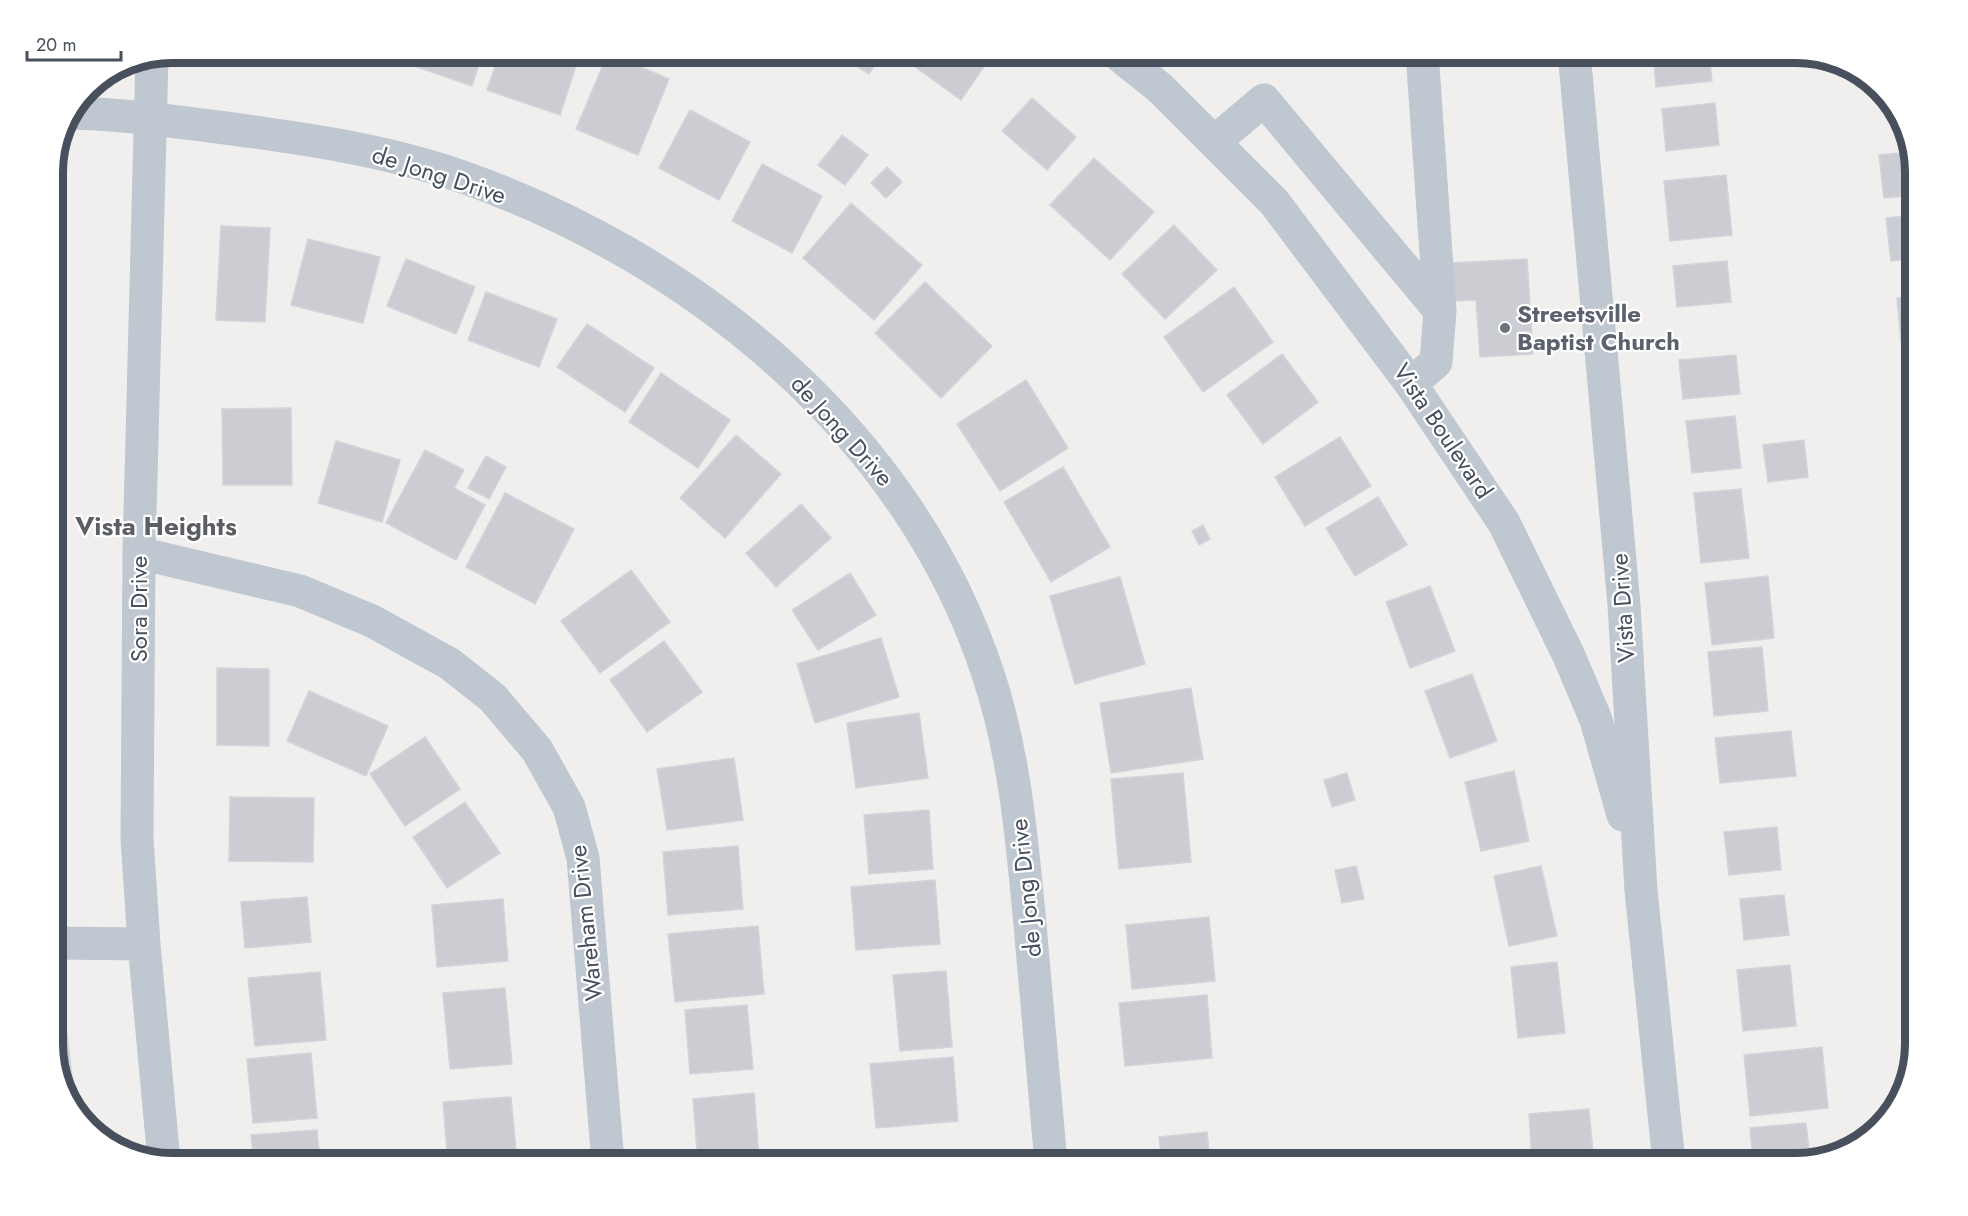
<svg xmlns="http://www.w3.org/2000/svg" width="1968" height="1216" font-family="Jost,sans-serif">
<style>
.building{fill:#cbcdd3;stroke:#d2d4da;stroke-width:1.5}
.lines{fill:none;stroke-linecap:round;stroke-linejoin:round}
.minor{stroke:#bfc7d0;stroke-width:33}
.worship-dot{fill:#6b7280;stroke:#fff;stroke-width:2}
.labels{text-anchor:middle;stroke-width:4.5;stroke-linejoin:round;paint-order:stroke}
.street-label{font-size:24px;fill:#47505c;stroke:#fff}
.worship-label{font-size:24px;font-weight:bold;fill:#5b616d;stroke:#fff;text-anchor:start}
.neighbourhood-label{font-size:26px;font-weight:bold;fill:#5b5e63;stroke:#fff}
.rim{fill:none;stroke:#47505c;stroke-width:8}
</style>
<rect width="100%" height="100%" fill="#f1efee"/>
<path class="building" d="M400 52H483L472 86 397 60Z
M500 52H535L576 66 560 115 487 90Z
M834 52H883L869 74Z
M923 52H974L987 62 961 100 914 66Z
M1653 52H1709L1712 81 1656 87Z
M608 53 669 79 638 155 576 129Z
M1032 98 1076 137 1047 170 1002 131Z
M1715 103 1719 145 1666 151 1662 109Z
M690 110 750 142 719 200 659 168Z
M842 135 868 155 845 185 818 165Z
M1911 152 1915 165V195L1884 198 1879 155Z
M1094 158 1154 212 1110 260 1050 205Z
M762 164 822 196 792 253 732 221Z
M887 167 902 182 886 198 871 183Z
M1726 175 1732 235 1670 241 1664 181Z
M851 203 922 265 874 320 803 258Z
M1915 215V258L1891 261 1886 218Z
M1174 225 1217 270 1165 319 1122 274Z
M221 226 270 228 265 322 216 320Z
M308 239 380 257 363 323 291 305Z
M406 259 475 287 456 334 387 306Z
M1527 259 1533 354 1480 357 1476 300 1453 301 1451 263Z
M1727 261 1731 302 1677 307 1673 266Z
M925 282 992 346 941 398 875 333Z
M1234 287 1273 342 1203 392 1164 337Z
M486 292 557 319 539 367 468 340Z
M53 293H57L56 370H53Z
M1915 296V340L1901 342 1897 298Z
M587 324 654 368 625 412 557 367Z
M1282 354 1318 402 1263 444 1227 395Z
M1736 355 1740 394 1683 399 1679 360Z
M1915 362V402L1906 403 1902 363Z
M661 373 730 420 698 468 629 422Z
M1026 380 1068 448 1000 491 957 424Z
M53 393 61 394 60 458H53Z
M291 408 292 485H223L222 409Z
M1735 416 1741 468 1692 473 1686 421Z
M736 435 781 474 725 538 680 498Z
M1340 437 1371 486 1305 526 1275 477Z
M1804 440 1808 477 1768 482 1763 445Z
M336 441 400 460 382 522 318 503Z
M425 450 464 470 454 488 485 505 456 560 386 523Z
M486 456 506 467 489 499 468 488Z
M1063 467 1110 547 1051 582 1004 502Z
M1741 489 1749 558 1701 563 1694 493Z
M505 493 574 529 535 604 466 567Z
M1378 497 1407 545 1355 576 1326 528Z
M801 504 831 538 776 587 746 553Z
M1203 525 1210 539 1199 545 1192 531Z
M631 570 670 622 600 673 561 621Z
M850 573 876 615 818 650 792 610Z
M1768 576 1774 638 1712 645 1705 583Z
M1120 577 1145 664 1075 684 1050 596Z
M1430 586 1455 651 1410 668 1386 602Z
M53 625 58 626 56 702H53Z
M881 638 899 697 815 723 797 664Z
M664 641 702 692 647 732 610 680Z
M1762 647 1768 711 1714 716 1708 652Z
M217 668 269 669V746L217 745Z
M1472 674 1497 741 1450 758 1425 691Z
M1191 688 1203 759 1111 773 1100 703Z
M309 691 388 726 366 776 287 741Z
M919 713 928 778 856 788 847 723Z
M1791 731 1796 776 1720 783 1715 738Z
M425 737 460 789 405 826 370 774Z
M734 758 743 820 667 830 657 769Z
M1514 771 1529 841 1481 851 1465 782Z
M1183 773 1191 862 1119 869 1111 779Z
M1347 773 1355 800 1332 807 1324 780Z
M230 797 314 798 313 862 229 861Z
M465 802 500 853 447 888 413 837Z
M929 810 933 869 869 874 864 815Z
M1777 827 1781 870 1729 875 1724 832Z
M738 846 743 909 668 915 663 852Z
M1356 866 1364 899 1342 903 1335 870Z
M1541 866 1557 936 1509 946 1494 876Z
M935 880 940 944 856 950 851 887Z
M1784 895 1789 935 1744 940 1740 899Z
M307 897 311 942 245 948 241 902Z
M503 899 508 961 437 967 432 905Z
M1209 917 1215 981 1132 989 1126 925Z
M758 926 764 994 675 1002 668 934Z
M1557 962 1565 1033 1518 1038 1511 967Z
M1790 965 1796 1026 1743 1031 1737 970Z
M946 971 952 1047 900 1051 893 975Z
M320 972 326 1040 255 1046 248 978Z
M505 988 512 1064 450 1069 443 993Z
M1207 995 1212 1058 1125 1066 1119 1003Z
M747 1005 753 1069 690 1074 685 1010Z
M67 1033 73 1087 64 1088 53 1051V1035Z
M1822 1047 1828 1108 1750 1116 1744 1055Z
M311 1053 317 1118 253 1123 247 1059Z
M953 1057 958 1121 876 1128 870 1064Z
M754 1093 759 1157 698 1162 693 1099Z
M511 1097 517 1160 448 1163 443 1102Z
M1589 1109 1594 1163H1532L1529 1114Z
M1806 1123 1810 1160 1796 1163H1753L1750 1128Z
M317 1130 320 1163H254L251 1135Z
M1207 1132 1210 1163H1162L1159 1137Z
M1469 1158V1163H1449L1448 1160Z"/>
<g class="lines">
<path class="minor" d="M1115 52 1160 88 1274 202 1411 384 1504 523 1569 656 1596 720 1623 815
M1422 52 1440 311
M1574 52 1624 605 1641 890 1669 1163
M152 57 139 553 137 838 144 944 164 1161
M71 113C120 114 169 121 218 127 300 138 382 149 460 176 694 258 909 433 988 674 1015 755 1022 840 1030 925 1037 1005 1044 1084 1051 1163
M1214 142 1264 100 1440 311 1436 362 1411 384
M139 553 300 591 372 621 450 664 493 698 537 750 569 807 583 858 608 1163
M53 943 144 944"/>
</g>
<circle class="worship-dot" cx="1505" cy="328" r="6"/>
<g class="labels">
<g class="street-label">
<text transform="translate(439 175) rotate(18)" y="8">de Jong Drive</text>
<text transform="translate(842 431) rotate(48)" y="8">de Jong Drive</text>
<text transform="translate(1443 431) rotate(56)" y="8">Vista Boulevard</text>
<text transform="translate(1623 608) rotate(-94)" y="8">Vista Drive</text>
<text transform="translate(139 609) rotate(-90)" y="8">Sora Drive</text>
<text transform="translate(1026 888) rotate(-96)" y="8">de Jong Drive</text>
<text transform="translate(586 923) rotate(-96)" y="8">Wareham Drive</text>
</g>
<g class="worship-label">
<text x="1517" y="322">Streetsville<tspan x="1517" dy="28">Baptist Church</tspan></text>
</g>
<g class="neighbourhood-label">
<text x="156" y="535">Vista Heights</text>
</g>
</g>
<path d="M0 0H1968V1216H0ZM172 63H1796A109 109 0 0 1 1905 172V1044A109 109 0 0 1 1796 1153H172A109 109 0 0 1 63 1044V172A109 109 0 0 1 172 63Z" fill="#fff" fill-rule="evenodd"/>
<path class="rim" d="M172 63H1796A109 109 0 0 1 1905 172V1044A109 109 0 0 1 1796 1153H172A109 109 0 0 1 63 1044V172A109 109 0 0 1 172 63Z"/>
<path d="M27 51v9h94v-9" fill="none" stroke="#47505c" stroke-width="3"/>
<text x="36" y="51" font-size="18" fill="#47505c" stroke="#ffffff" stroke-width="4.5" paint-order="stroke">20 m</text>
</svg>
